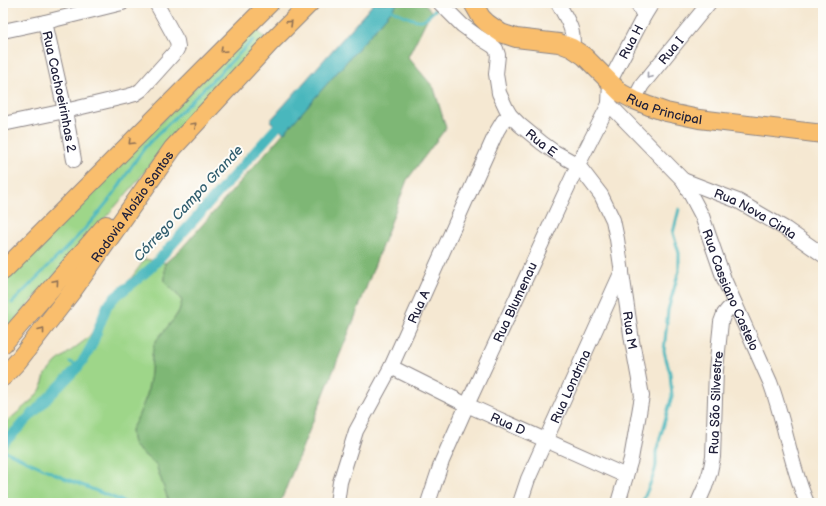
<svg xmlns="http://www.w3.org/2000/svg" width="826" height="506" font-family="'Balsamiq Sans',sans-serif">
<style>
.green{fill:#9ed689;stroke:#607c62}
.forest{fill:#7eb775;stroke:#506c58}
.water{fill:#48b7bd;stroke:#356c7c}
.lines{fill:none;stroke-linecap:round;stroke-linejoin:round}
.stream{stroke:#48b7bd;stroke-width:3}
.canal{stroke:#48b7bd;stroke-width:10}
.minor-casing{stroke:#8c8586;stroke-width:16}
.major-casing{stroke:#8c8586;stroke-width:20}
.minor{stroke:#fff;stroke-width:14}
.major{stroke:#f9be6d;stroke-width:18}
.oneway{stroke:#8e7054}
.oneway2{stroke:#9c9ca7}
.labels{text-anchor:middle;stroke-width:4;stroke-linejoin:round;paint-order:stroke}
.street-label{font-size:13px;fill:#22223b;stroke:#fdfcf7}
.water-label{font-size:14px;font-style:italic;fill:#315e6f;stroke:#fdfcf7}
</style>
<rect width="100%" height="100%" fill="#fdfcf7"/>
<filter id="ink" filterUnits="userSpaceOnUse"><feTurbulence type="fractalNoise" baseFrequency=".025" numOctaves="2"/><feDisplacementMap in="SourceGraphic" scale="8" xChannelSelector="R" yChannelSelector="G"/><feConvolveMatrix kernelMatrix="1 2 1 2 8 2 1 2 1" color-interpolation-filters="sRGB"/></filter>
<filter id="wash" filterUnits="userSpaceOnUse"><feTurbulence type="fractalNoise" baseFrequency=".012" numOctaves="4" result="noise"/><feDisplacementMap in="SourceGraphic" scale="16" xChannelSelector="R" yChannelSelector="G"/><feGaussianBlur stdDeviation="0.9" result="paint"/><feColorMatrix in="noise" values="0 0 0 0 0 0 0 0 0 0 0 0 0 0 0 0 0 1.4 0 .05"/><feComposite in="paint" operator="in"/></filter>
<g filter="url(#wash)">
<rect width="100%" height="100%" fill="#f5e8d2"/>
<path class="green" d="M255 28 265 38 157 156 135 184 7 329 4 328 3 281Z
M145 259 165 263V282L176 293 182 301 179 311 174 319 166 329 152 355 151 373 147 395 138 417 131 430 132 439 134 446 156 465 162 482 169 503H3V425L33 399 41 389 45 375 56 362 88 338Z"/>
<path class="forest" d="M398 3H424L431 11 408 57 434 88 446 128 407 180 355 317 280 503H169L162 482 156 465 134 446 132 439 131 430 138 417 147 395 151 373 152 355 154 344 158 338 174 319 179 311 182 301 176 293 165 282V263L181 249Z"/>
<path class="water" d="M374 3H398L284 133 270 121Z"/>
<g class="lines">
<path class="stream" d="M389 8C396 12 415 22 422 20 427 19 431 13 435 10
M12 303 81 233C92 221 103 208 113 195 125 178 134 160 148 144L253 40
M70 362 79 366
M3 450 64 478 127 503
M642 503C646 493 655 475 656 465 656 461 656 457 656 452L672 396 670 373 666 359 664 351 668 310 679 271V253L673 233 679 209"/>
<path class="canal" d="M3 444 79 366 86 356 92 345 107 306 115 297 137 280 152 267 286 117"/>
</g>
</g>
<g filter="url(#ink)">
<g class="lines">
<defs>
<g id="minor">
<path id="s1" d="M440 3 462 25 477 36 493 46 496 49 498 55 496 74 499 93 506 108 510 115 520 125 542 143 553 151 578 165 601 195 613 220 617 239 632 341 642 396 631 459 618 503"/>
<path d="M558 3C566 18 576 31 572 48"/>
<path d="M637 3 644 16"/>
<path id="s2" d="M45 22 65 111 74 160"/>
<path d="M3 31 45 22 122 3"/>
<path id="s3" d="M634 100 642 85 709 3"/>
<path id="s4" d="M609 104 683 180 702 216 724 279 770 382C785 422 790 464 807 503"/>
<path d="M3 124 65 111 128 96 135 94 141 90 176 51 178 47 177 41 156 3"/>
<path id="s5" d="M683 180 738 201 786 229 823 255"/>
<path id="s6" d="M391 367 467 405 626 476"/>
<path id="s7" d="M337 503 340 482 356 431 391 367 497 131 503 121 510 115"/>
<path id="s8" d="M428 503 442 461 467 405 578 165 609 104 610 81 644 16 652 3"/>
<path id="s9" d="M520 503 528 479 622 271"/>
<path id="s10" d="M698 503 705 487 710 472 713 457 716 370 721 322 724 314 728 309 736 307"/>
</g>
<g id="major">
<path id="s11" d="M473 3 481 17 487 23 501 33 516 38 559 43 572 48 584 56 621 93 634 100 649 106 666 112 699 119 823 134"/>
<path d="M3 271 270 3"/>
<path d="M3 344 106 225"/>
<path id="s12" d="M3 377 18 361 73 290 173 148 270 43 310 3"/>
</g>
</defs>
<use href="#minor" class="minor-casing"/>
<use href="#major" class="major-casing"/>
<use href="#minor" class="minor"/>
<use href="#major" class="major"/>
</g>
<defs><path id="oneway-chevron" d="M-2-3.5L2.5 0L-2 3.5" fill="none" stroke-width="1.6" stroke-linecap="round" stroke-linejoin="round"/></defs>
<g class="oneway">
<use href="#oneway-chevron" transform="translate(290 23) rotate(-44)"/>
<use href="#oneway-chevron" transform="translate(223 50) rotate(135)"/>
<use href="#oneway-chevron" transform="translate(194 125) rotate(-47)"/>
<use href="#oneway-chevron" transform="translate(131 142) rotate(135)"/>
<use href="#oneway-chevron" transform="translate(56 282) rotate(-49)"/>
<use href="#oneway-chevron" transform="translate(42 330) rotate(-52)"/>
</g>
<use class="oneway2" href="#oneway-chevron" transform="translate(649 76) rotate(129)"/>
</g>
<g class="labels">
<g class="street-label">
<text dy="5" stroke="none"><textPath href="#s8" startOffset="506">Rua H</textPath></text>
<text dy="5" stroke="none"><textPath href="#s3" startOffset="62">Rua I</textPath></text>
<text dy="5" stroke="none"><textPath href="#s2" startOffset="71">Rua Cachoeirinhas 2</textPath></text>
<text dy="5" stroke="none"><textPath href="#s11" startOffset="228">Rua Principal</textPath></text>
<text dy="5" stroke="none"><textPath href="#s1" startOffset="184">Rua E</textPath></text>
<text dy="5" stroke="none"><textPath href="#s12" startOffset="214">Rodovia Aloízio Santos</textPath></text>
<text dy="5" stroke="none"><textPath href="#s5" startOffset="80">Rua Nova Cinta</textPath></text>
<text dy="5" stroke="none"><textPath href="#s4" startOffset="226">Rua Cassiano Castelo</textPath></text>
<text dy="5" stroke="none"><textPath href="#s8" startOffset="219">Rua Blumenau</textPath></text>
<text dy="5" stroke="none"><textPath href="#s7" startOffset="214">Rua A</textPath></text>
<text dy="5" stroke="none"><textPath href="#s1" startOffset="404">Rua M</textPath></text>
<text dy="5" stroke="none"><textPath href="#s9" startOffset="127">Rua Londrina</textPath></text>
<text dy="5" stroke="none"><textPath href="#s10" startOffset="103">Rua São Silvestre</textPath></text>
<text dy="5" stroke="none"><textPath href="#s6" startOffset="130">Rua D</textPath></text>
</g>
<g class="water-label">
<text transform="translate(188 203) rotate(-47)" y="5">Córrego Campo Grande</text>
</g>
</g>
<rect width="826" height="506" fill="none" stroke="#fdfcf7" stroke-width="16"/>
</svg>
